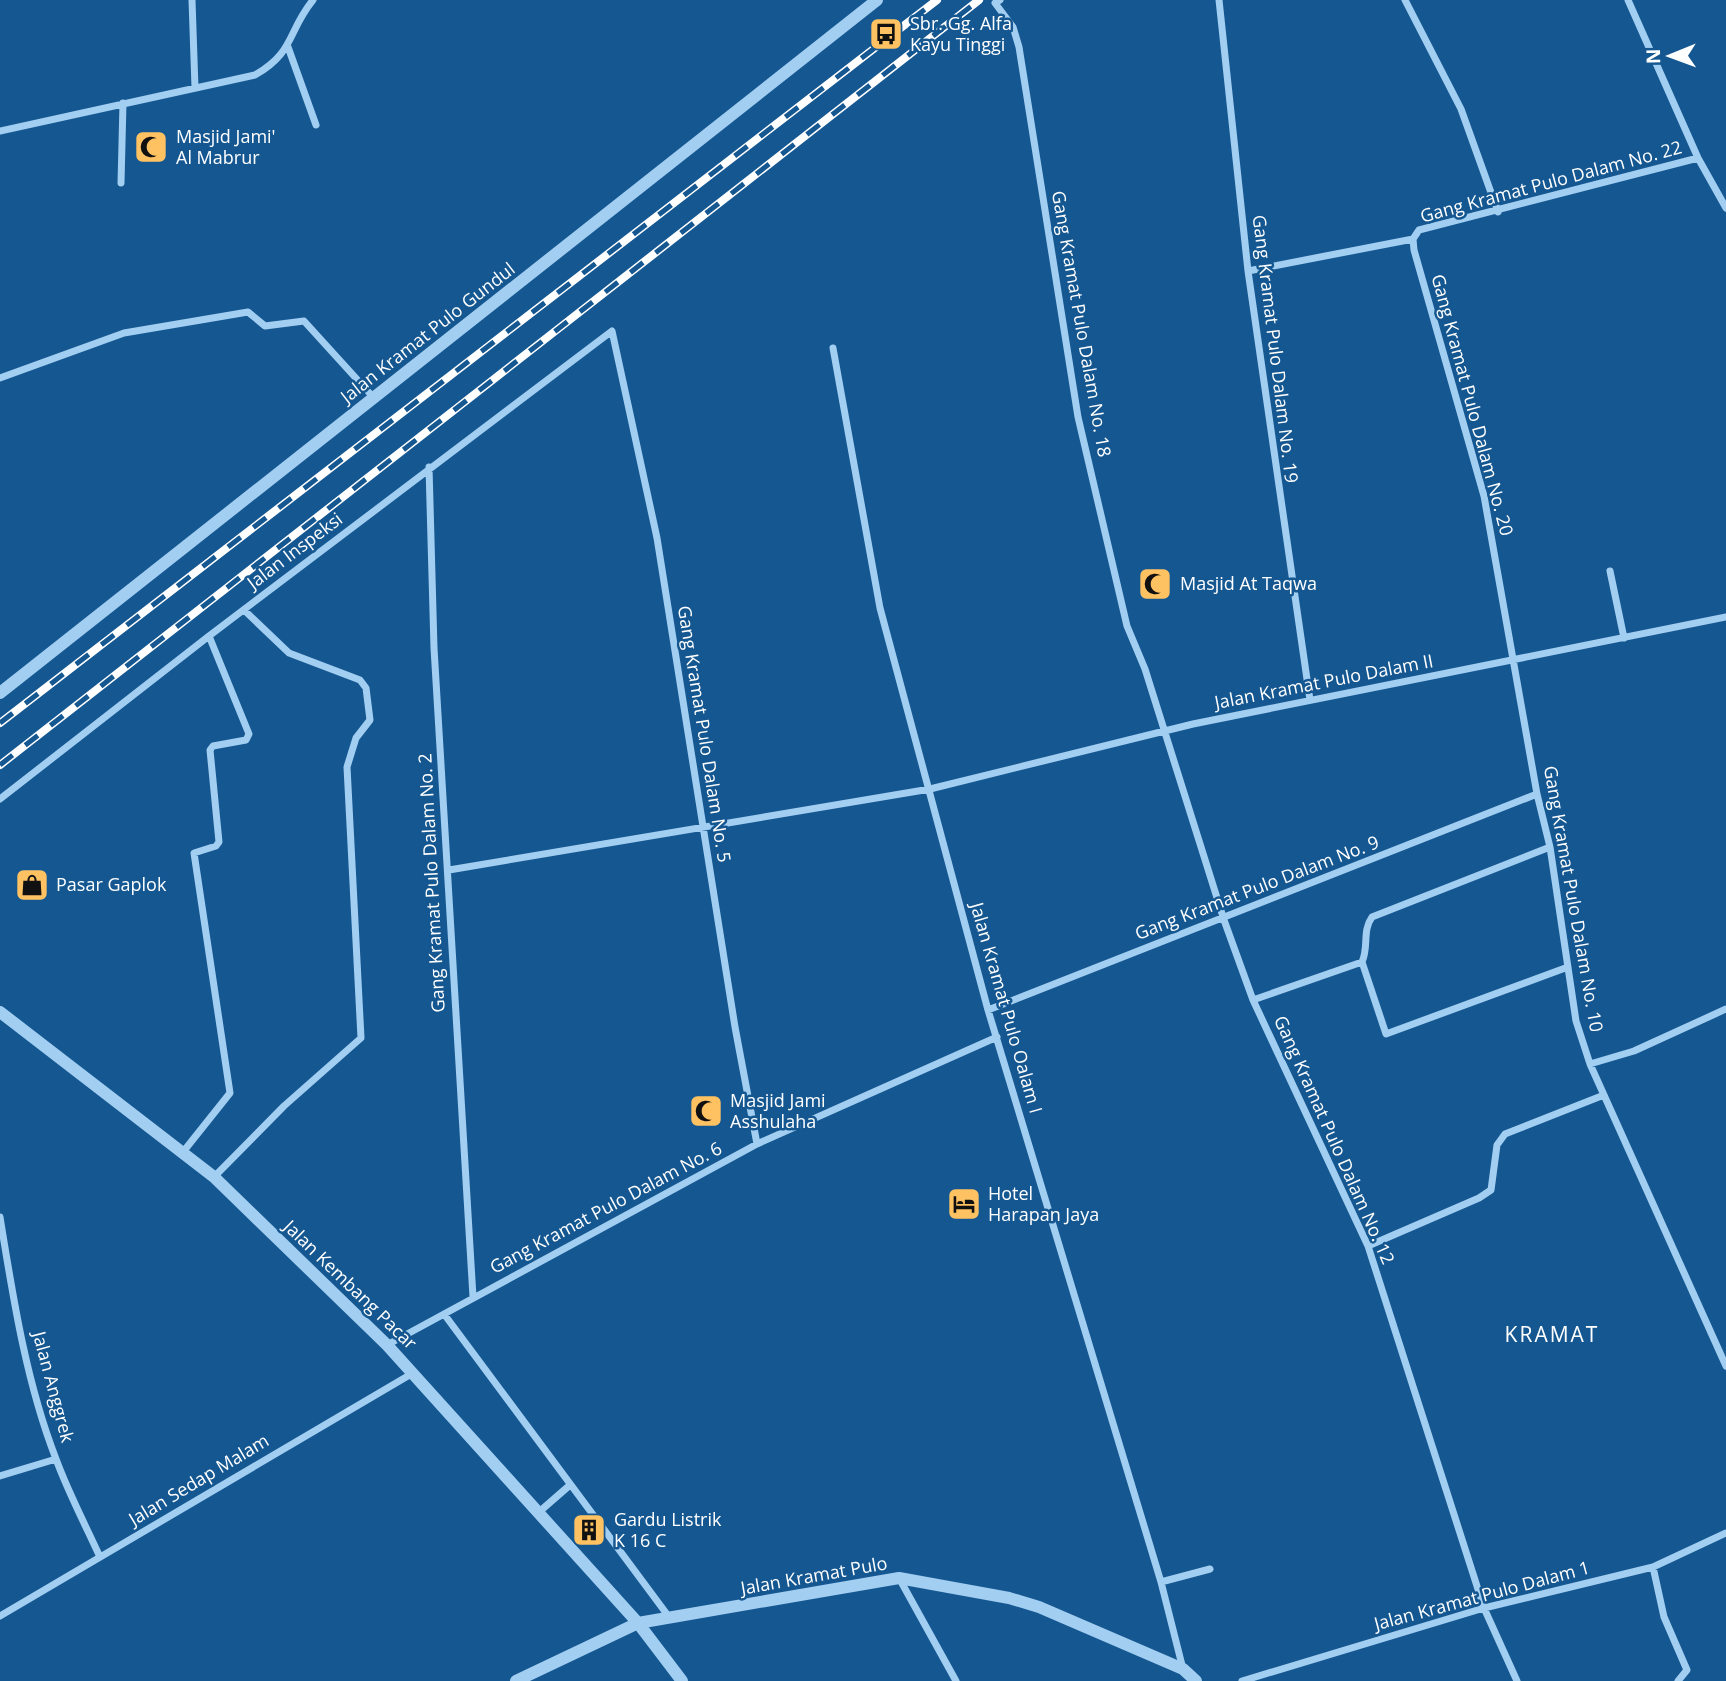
<svg xmlns="http://www.w3.org/2000/svg" width="1726" height="1681" font-family="'Open Sans',sans-serif">
<style>
.lines{fill:none;stroke-linecap:round;stroke-linejoin:round}
.minor{stroke:#a2cef1;stroke-width:7}
.tertiary{stroke:#a2cef1;stroke-width:12}
.rail-casing{stroke:#fff;stroke-width:8}
.rail{stroke:#155791;stroke-width:5;stroke-dasharray:16;stroke-linecap:butt}
.labels{text-anchor:middle;stroke-width:5;stroke-linejoin:round;paint-order:stroke}
.poi-label{font-size:18px;fill:#fff;stroke:#155791;text-anchor:start}
.street-label{font-size:18px;fill:#fff;stroke:#155791}
.quarter-label{font-size:21px;letter-spacing:2px;fill:#fff;stroke:#155791}
</style>
<rect width="100%" height="100%" fill="#155791"/>
<g class="lines">
<path class="minor" d="M192 0 195 88
M1000 0 995 3 1013 27 1019 47 1078 417 1127 626 1145 669 1224 920 1253 1000 1368 1246 1484 1608 1517 1681
M1219 0 1248 271 1310 700
M1405 0 1461 109 1498 212
M1628 0 1698 158 1726 208
M288 47 316 125
M0 131 255 75C295 52 287 32 313 0
M121 183 123 103
M1413 239 1414 250 1484 496 1537 794 1550 847 1576 1021 1590 1064 1726 1366
M1413 239 1419 230 1698 158
M1248 271 1413 239
M833 348 880 608 988 1010 1161 1582 1183 1669
M0 378 124 333 248 312 265 326 304 321 374 398
M429 467 434 648 473 1297
M1610 571 1624 638
M0 799 209 636 612 331 657 538 735 1027 757 1144
M449 870 930 789 1193 724 1726 617
M1362 962 1386 1034 1568 967
M1253 1000 1362 962C1369 947 1362 931 1372 917L1550 847
M988 1010 1537 794
M1590 1064 1634 1051 1726 1009
M183 1152 230 1093 194 853 216 846 219 842 210 750 213 746 246 740 249 734 209 636
M214 1177 284 1106 361 1038 347 767 356 738 370 720 366 688 360 680 289 653 244 610
M0 1217C13 1297 26 1382 56 1459 68 1492 85 1524 100 1557
M1368 1246 1479 1198 1491 1190 1497 1145 1505 1134 1604 1095
M444 1314 669 1617
M387 1345 757 1144 997 1037
M0 1476 56 1459
M539 1512 570 1485
M1653 1567 1664 1617 1687 1670 1678 1681
M899 1578 956 1681
M1161 1582 1210 1569
M0 1616 413 1373
M1242 1681 1484 1608 1653 1567 1726 1533"/>
<path class="tertiary" d="M0 693 877 0
M0 1012 214 1177 387 1345 638 1623 682 1681
M516 1681 638 1623 899 1578 1009 1598 1039 1607 1183 1669 1196 1681"/>
<defs>
<path id="rail" d="M0 723 937 0
M0 765 979 0"/>
</defs>
<use href="#rail" class="rail-casing"/>
<use href="#rail" class="rail"/>
</g>
<defs>
<symbol id="bus-square" viewBox="-11 -11 22 22"><rect x="-9" y="-9" width="18" height="18" rx="4" fill="#ffc262" stroke="#155791"/><path d="M-5-6H5V4H4V6H2V4H-2V6H-4V4H-5ZM-3.5-4V0h7V-4ZM-3.5 1.2v1.5H-2V1.2ZM2 1.2v1.5H3.5V1.2Z" fill="#111"/></symbol>
<symbol id="mosque-square" viewBox="-11 -11 22 22"><rect x="-9" y="-9" width="18" height="18" rx="4" fill="#ffc262" stroke="#155791"/><path d="M3.5-4.9A6 6 0 1 0 3.5 4.9A5 5 0 1 1 3.5-4.9Z" fill="#111"/></symbol>
<symbol id="shop-square" viewBox="-11 -11 22 22"><rect x="-9" y="-9" width="18" height="18" rx="4" fill="#ffc262" stroke="#155791"/><path d="M-5-2.5h2.3a2.7 3.5 0 0 1 5.4 0H5L5.5 6h-11ZM-1.5-2.5h3a1.5 2.3 0 0 0-3 0Z" fill="#111"/></symbol>
<symbol id="hotel-square" viewBox="-11 -11 22 22"><rect x="-9" y="-9" width="18" height="18" rx="4" fill="#ffc262" stroke="#155791"/><path d="M-6-4.5h1.5V1H6V5H4.5V3h-9V5H-6ZM-4 0a1.8 1.8 0 1 1 3.6 0ZM.5 0V-2.5h3Q6-2.5 6 0Z" fill="#111"/></symbol>
<symbol id="building-square" viewBox="-11 -11 22 22"><rect x="-9" y="-9" width="18" height="18" rx="4" fill="#ffc262" stroke="#155791"/><path d="M-4-6H4V6H1V3H-1V6H-4ZM-2.5-4.3h1.7v1.8h-1.7ZM.8-4.3h1.7v1.8H.8ZM-2.5-1h1.7V.8h-1.7ZM.8-1h1.7V.8H.8Z" fill="#111"/></symbol>
</defs>
<g fill-rule="evenodd">
<use href="#bus-square" x="867" y="15" width="38" height="38"/>
<use href="#mosque-square" x="132" y="128" width="38" height="38"/>
<use href="#mosque-square" x="1136" y="565" width="38" height="38"/>
<use href="#shop-square" x="13" y="866" width="38" height="38"/>
<use href="#mosque-square" x="687" y="1092" width="38" height="38"/>
<use href="#hotel-square" x="945" y="1185" width="38" height="38"/>
<use href="#building-square" x="570" y="1511" width="38" height="38"/>
</g>
<g class="labels">
<g class="poi-label">
<text x="910" y="30">Sbr. Gg. Alfa<tspan x="910" dy="21">Kayu Tinggi</tspan></text>
<text x="176" y="143">Masjid Jami'<tspan x="176" dy="21">Al Mabrur</tspan></text>
<text x="1180" y="590">Masjid At Taqwa</text>
<text x="56" y="891">Pasar Gaplok</text>
<text x="730" y="1107">Masjid Jami<tspan x="730" dy="21">Asshulaha</tspan></text>
<text x="988" y="1200">Hotel<tspan x="988" dy="21">Harapan Jaya</tspan></text>
<text x="614" y="1526">Gardu Listrik<tspan x="614" dy="21">K 16 C</tspan></text>
</g>
<g class="street-label">
<text transform="translate(1551 182) rotate(-15)" y="6">Gang Kramat Pulo Dalam No. 22</text>
<text transform="translate(1081 324) rotate(80)" y="6">Gang Kramat Pulo Dalam No. 18</text>
<text transform="translate(428 333) rotate(-38)" y="6">Jalan Kramat Pulo Gundul</text>
<text transform="translate(1275 349) rotate(83)" y="6">Gang Kramat Pulo Dalam No. 19</text>
<text transform="translate(1472 405) rotate(75)" y="6">Gang Kramat Pulo Dalam No. 20</text>
<text transform="translate(295 551) rotate(-37)" y="6">Jalan Inspeksi</text>
<text transform="translate(1324 682) rotate(-11)" y="6">Jalan Kramat Pulo Dalam II</text>
<text transform="translate(704 734) rotate(81)" y="6">Gang Kramat Pulo Dalam No. 5</text>
<text transform="translate(432 883) rotate(-93)" y="6">Gang Kramat Pulo Dalam No. 2</text>
<text transform="translate(1257 888) rotate(-21)" y="6">Gang Kramat Pulo Dalam No. 9</text>
<text transform="translate(1573 899) rotate(80)" y="6">Gang Kramat Pulo Dalam No. 10</text>
<text transform="translate(1006 1008) rotate(74)" y="6">Jalan Kramat Pulo Oalam I</text>
<text transform="translate(1334 1140) rotate(66)" y="6">Gang Kramat Pulo Dalam No. 12</text>
<text transform="translate(606 1208) rotate(-28)" y="6">Gang Kramat Pulo Dalam No. 6</text>
<text transform="translate(350 1285) rotate(44)" y="6">Jalan Kembang Pacar</text>
<text transform="translate(53 1387) rotate(75)" y="6">Jalan Anggrek</text>
<text transform="translate(199 1480) rotate(-31)" y="6">Jalan Sedap Malam</text>
<text transform="translate(814 1576) rotate(-10)" y="6">Jalan Kramat Pulo</text>
<text transform="translate(1482 1596) rotate(-15)" y="6">Jalan Kramat Pulo Dalam 1</text>
</g>
<g class="quarter-label">
<text x="1552" y="1342">KRAMAT</text>
</g>
</g>
<g transform="translate(1670 56) rotate(269)" stroke="#155791" stroke-width="5" paint-order="stroke">
<path d="M0-5L12 26L0 18L-12 26Z" fill="#ffffff"/>
<text y="-10" font-size="19" font-weight="bold" text-anchor="middle" fill="#ffffff">N</text>
</g>
</svg>
